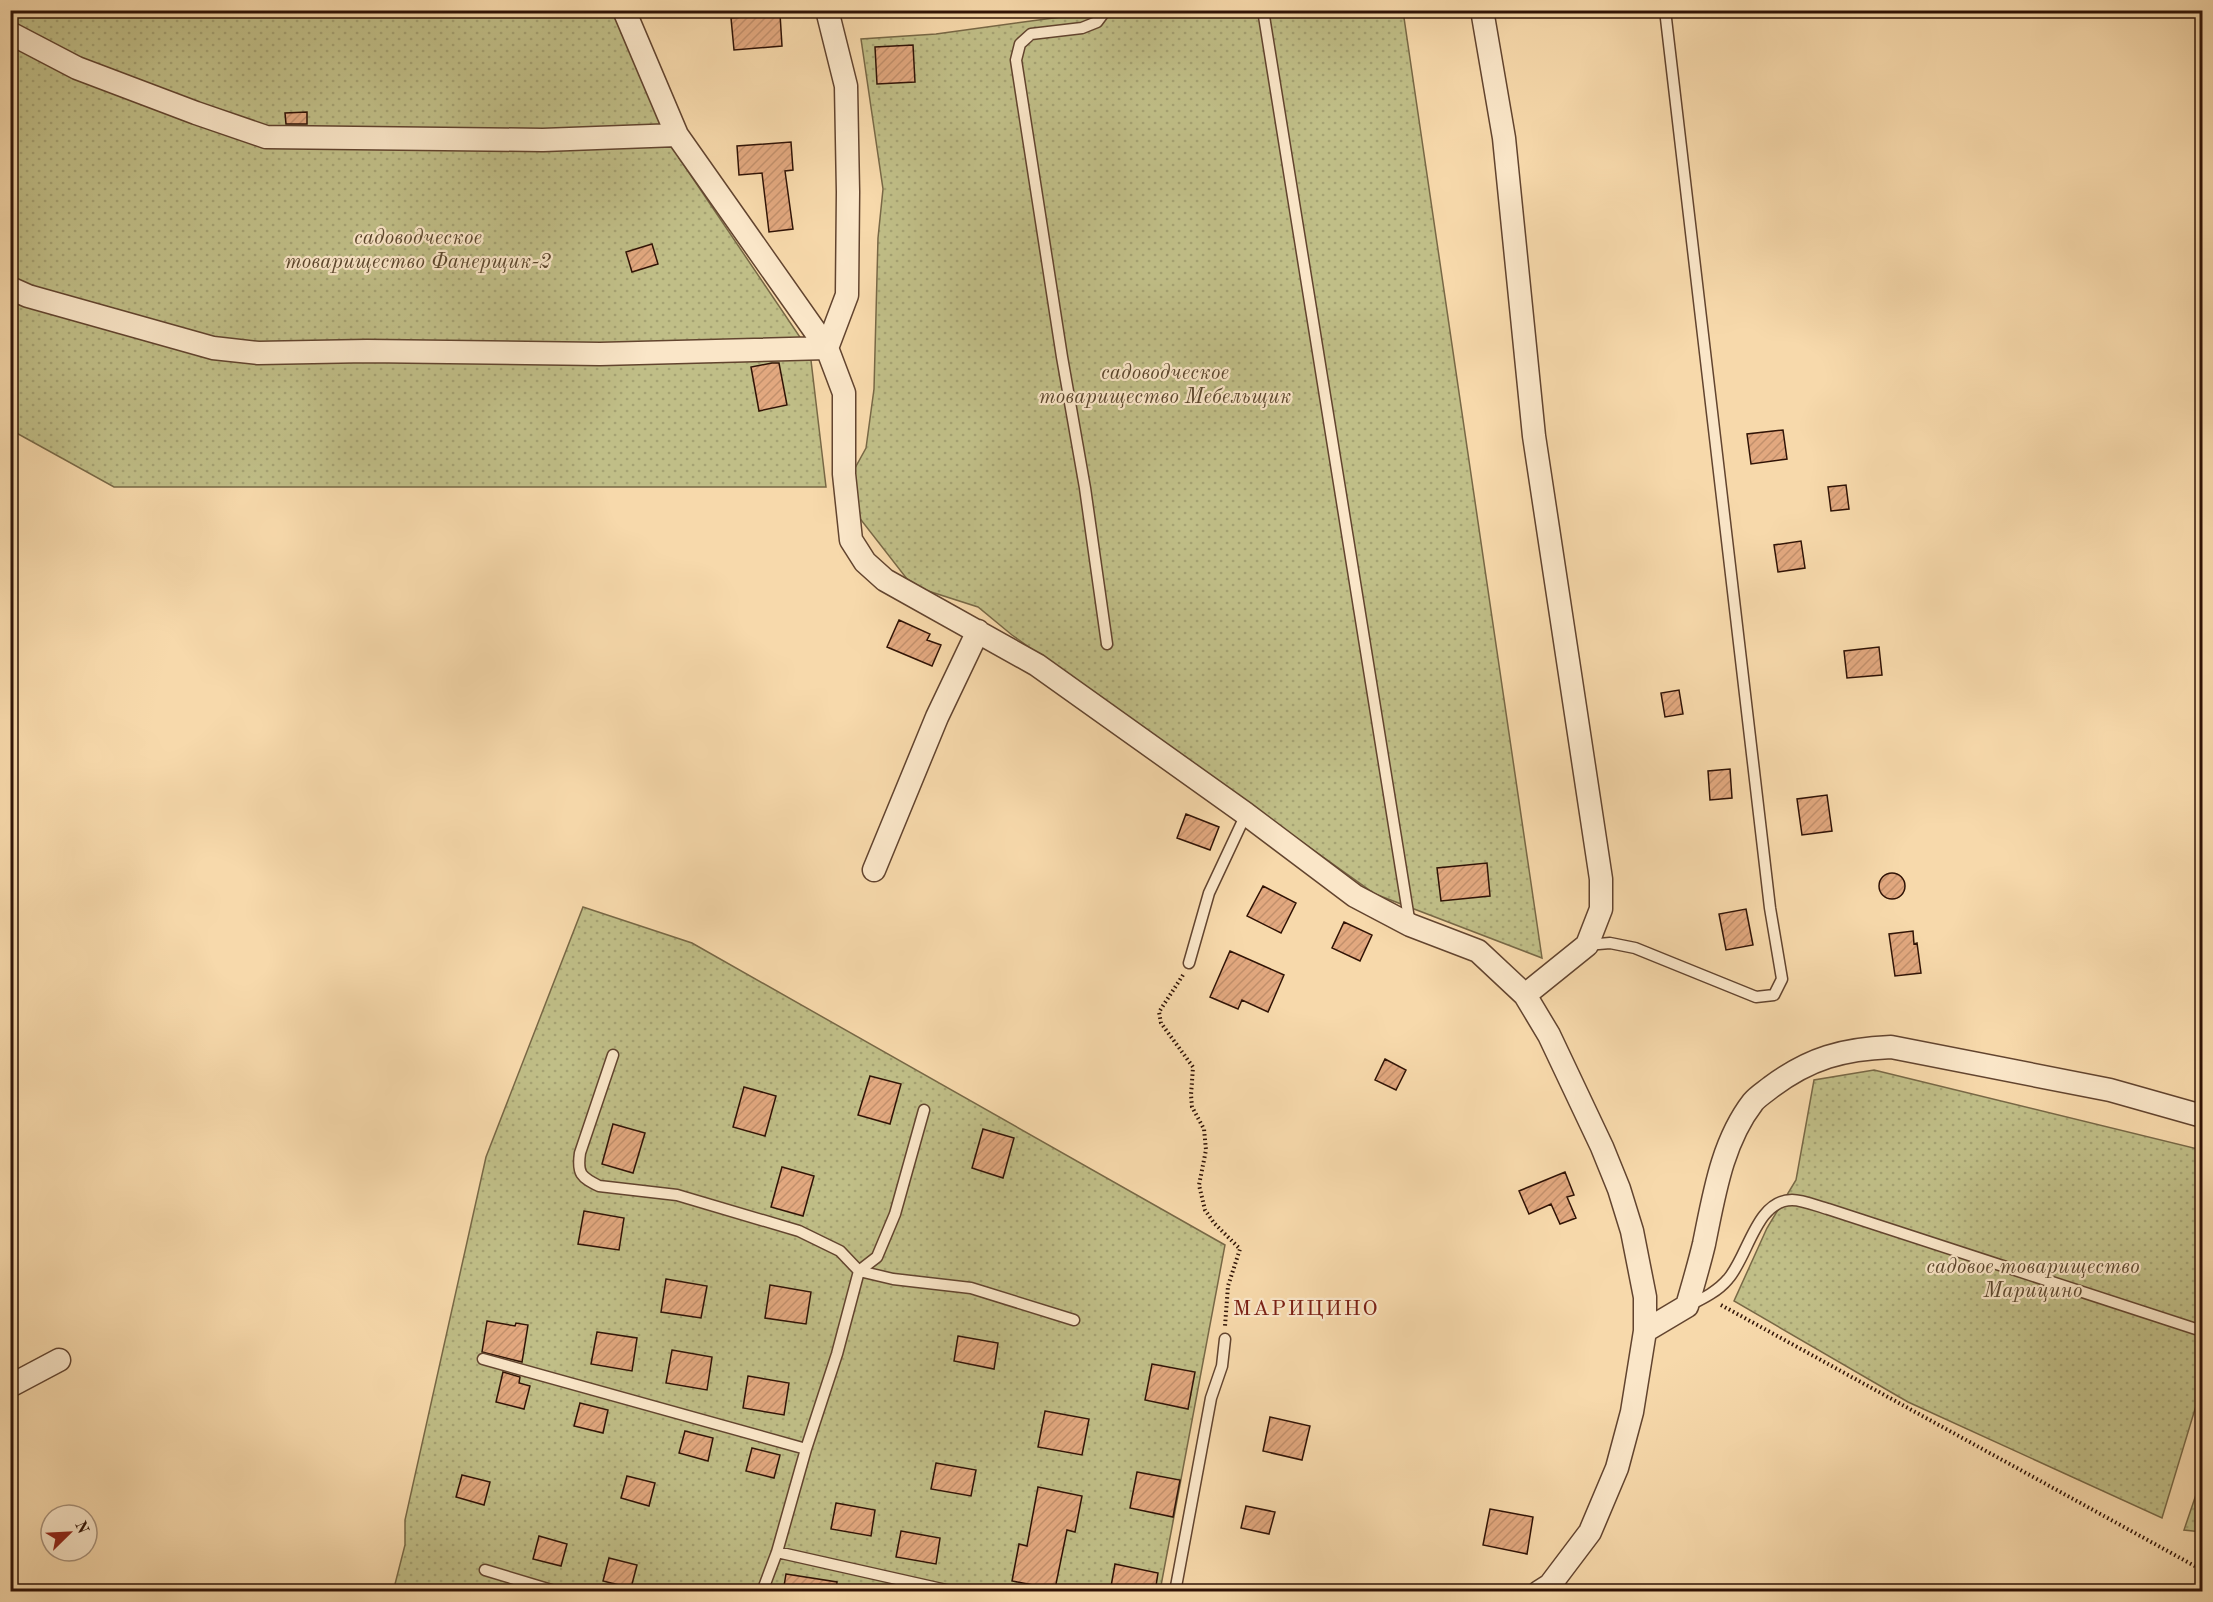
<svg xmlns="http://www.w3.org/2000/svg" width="2213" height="1602" font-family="'Old Standard TT',serif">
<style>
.garden{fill:url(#garden-dots);stroke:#786846;stroke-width:1.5}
.building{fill:url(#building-hatch);stroke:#301306;stroke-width:1.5}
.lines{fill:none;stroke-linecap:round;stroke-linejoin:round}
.service-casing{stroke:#62442f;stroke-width:13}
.minor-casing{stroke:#62442f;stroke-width:25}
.path{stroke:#301306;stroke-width:4;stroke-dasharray:1.5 3;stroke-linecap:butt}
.service{stroke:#fae6c8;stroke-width:10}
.minor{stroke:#fae6c8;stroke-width:22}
.labels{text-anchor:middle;stroke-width:4.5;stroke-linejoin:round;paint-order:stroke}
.park-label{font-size:21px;font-style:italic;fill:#5b462d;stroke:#fae6c8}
.neighbourhood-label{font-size:22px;letter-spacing:1.5px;fill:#7a1f14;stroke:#fae6c8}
</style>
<defs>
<pattern id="garden-dots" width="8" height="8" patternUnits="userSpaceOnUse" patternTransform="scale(1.5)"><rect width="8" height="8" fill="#c0be87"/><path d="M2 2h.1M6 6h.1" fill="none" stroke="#a5a273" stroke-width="1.8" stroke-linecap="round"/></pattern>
<pattern id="building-hatch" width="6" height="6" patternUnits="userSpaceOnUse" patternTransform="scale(1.5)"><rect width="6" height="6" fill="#e2a87f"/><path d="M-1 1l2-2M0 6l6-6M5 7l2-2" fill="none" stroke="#c2906c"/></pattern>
</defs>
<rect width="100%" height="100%" fill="#f7d9ab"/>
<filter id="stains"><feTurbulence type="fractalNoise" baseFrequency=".00333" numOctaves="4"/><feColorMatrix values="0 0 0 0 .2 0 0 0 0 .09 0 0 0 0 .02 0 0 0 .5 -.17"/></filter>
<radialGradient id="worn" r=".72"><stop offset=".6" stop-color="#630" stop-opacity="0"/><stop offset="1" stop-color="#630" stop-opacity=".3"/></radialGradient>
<path class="garden" d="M10 11H621L679 158 810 352 826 487H114L11 430Z
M1083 11H1403L1542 958 1375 894 1012 635 978 607 925 590 907 579 858 516 854 470 866 448 874 389 878 238 883 189 861 39 936 34 1083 14Z
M583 907 692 943 1225 1245 1160 1591 393 1592 405 1545V1520L486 1157Z
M1874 1070 2202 1150V1386L2162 1518 1908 1402 1734 1301 1767 1228 1796 1180 1814 1080Z
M2202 1477V1532L2184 1530Z"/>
<path class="building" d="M780 14 782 46 734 50 731 18Z
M913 45 915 82 877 84 875 47Z
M307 112V124H286L285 113Z
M791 142 793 170 785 171 793 229 769 232 762 173 739 175 737 146Z
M652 244 658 264 632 272 626 252Z
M772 363H779L787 405 759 411 751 367Z
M1783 430 1787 459 1751 464 1747 434Z
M1846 485 1849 509 1831 511 1828 487Z
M1801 541 1805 568 1778 572 1774 545Z
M899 620 930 634 927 640 941 645 932 666 887 647Z
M1879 647 1882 675 1847 678 1844 651Z
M1679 690 1683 714 1665 717 1661 693Z
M1730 769 1732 798 1710 800 1708 771Z
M1827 795 1832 831 1802 835 1797 799Z
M1186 814 1219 827 1210 850 1177 838Z
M1487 863 1490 896 1441 901 1437 868Z
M1879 886a13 13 0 1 1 26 0a13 13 0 1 1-26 0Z
M1263 886 1296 903 1281 933 1247 916Z
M1746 909 1753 945 1726 950 1719 914Z
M1344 922 1372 935 1360 961 1332 948Z
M1913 931 1914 944 1917 943 1921 973 1895 976 1889 934Z
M1230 951 1284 975 1268 1012 1242 1000 1238 1009 1210 997Z
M1385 1059 1406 1070 1396 1090 1375 1080Z
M870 1076 901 1084 890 1124 858 1115Z
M744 1087 776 1096 765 1136 733 1127Z
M613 1124 645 1133 633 1173 602 1164Z
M983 1129 1014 1138 1003 1178 972 1168Z
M782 1167 814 1176 803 1216 771 1207Z
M1565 1172 1574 1195 1567 1197 1576 1218 1560 1224 1551 1204 1529 1214 1519 1191Z
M584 1211 624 1218 619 1250 578 1244Z
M666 1279 707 1286 701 1318 661 1312Z
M770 1285 811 1292 806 1324 765 1318Z
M487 1321 515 1326 516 1323 528 1325 522 1362 482 1352Z
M597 1332 637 1338 632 1371 591 1364Z
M958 1336 998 1343 994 1369 954 1361Z
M672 1350 712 1357 707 1390 666 1383Z
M1152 1364 1195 1372 1188 1409 1145 1400Z
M503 1372 520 1377 519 1383 530 1386 524 1409 496 1402Z
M748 1376 789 1383 784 1415 743 1408Z
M580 1403 608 1410 603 1433 574 1426Z
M1045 1411 1089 1419 1082 1455 1038 1447Z
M1270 1417 1310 1426 1302 1460 1263 1451Z
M685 1431 713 1438 708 1461 679 1453Z
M752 1448 780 1455 774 1478 746 1471Z
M936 1463 976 1470 971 1496 931 1489Z
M1137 1472 1180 1480 1173 1517 1130 1508Z
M462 1475 490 1482 484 1505 456 1497Z
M627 1476 655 1483 649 1506 621 1498Z
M1038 1487 1082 1496 1075 1532 1067 1530 1055 1589 1012 1581 1019 1544 1027 1546Z
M836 1503 875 1510 871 1536 831 1529Z
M1246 1506 1275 1512 1269 1534 1241 1528Z
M1490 1509 1533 1517 1527 1554 1483 1545Z
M901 1531 940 1538 936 1564 896 1557Z
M539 1536 567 1544 561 1566 533 1559Z
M609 1558 637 1565 631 1588 603 1581Z
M1115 1564 1158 1573 1155 1592H1110Z
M786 1574 837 1582 836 1592H783Z"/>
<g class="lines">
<defs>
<path id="service" d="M1106 10 1097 22 1082 28 1031 34 1020 44 1016 60 1062 357 1085 488 1107 644
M1263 10 1410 925
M1587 945 1610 943 1635 948 1756 997 1774 995 1782 979 1770 908 1665 10
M1189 963 1209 893 1246 814
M613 1055 580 1153C577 1174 581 1177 599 1186L677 1195 799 1231 840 1251 859 1271 893 1279 971 1288 1074 1320
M1690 1305C1704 1298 1718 1291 1728 1279 1748 1257 1756 1200 1792 1200 1803 1200 1817 1206 1828 1209L2202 1331
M483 1359 806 1449
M777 1552 955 1592
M485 1570 558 1592
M762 1592 777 1552 806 1449 837 1354 859 1271 877 1257 895 1214 924 1110
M1175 1592 1211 1398 1222 1366 1225 1339"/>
<path id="minor" d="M624 10 677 135 827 348 844 393V474L851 540 865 562 885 580 1037 665 1246 814 1355 896 1410 925 1478 951 1525 995 1549 1035 1602 1147 1619 1189 1632 1231 1645 1297V1331L1632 1412 1617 1468 1590 1532 1550 1585 1539 1592
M1482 10 1504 138 1534 436 1601 879V909L1587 945 1525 995
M10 33 77 68 196 113 266 137 543 140 677 135
M10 288 28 296 213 348 258 353 367 351 600 354 827 348 847 295 848 192 846 86 827 10
M874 870 937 717 978 631
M1645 1331 1687 1306C1693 1285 1699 1265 1704 1244 1714 1195 1722 1142 1753 1102 1758 1096 1765 1092 1771 1087 1810 1058 1843 1049 1891 1047L2110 1090 2202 1116
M10 1386 59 1360"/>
</defs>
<use href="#service" class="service-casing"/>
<use href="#minor" class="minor-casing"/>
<path class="path" d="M1183 975 1159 1012 1161 1023 1193 1067 1191 1095 1192 1107 1204 1129 1206 1150 1199 1185 1205 1210 1214 1223 1240 1249 1228 1286 1225 1326
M1721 1305 2202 1570"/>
<use href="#service" class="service"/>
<use href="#minor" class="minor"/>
</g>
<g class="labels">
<g class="park-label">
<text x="418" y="244">садоводческое<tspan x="418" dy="24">товарищество Фанерщик-2</tspan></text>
<text x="1165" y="379">садоводческое<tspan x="1165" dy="24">товарищество Мебельщик</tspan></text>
<text x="2033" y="1273">садовое товарищество<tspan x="2033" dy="24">Марицино</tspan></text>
</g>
<g class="neighbourhood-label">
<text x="1306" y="1315">МАРИЦИНО</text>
</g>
</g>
<rect width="2213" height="1602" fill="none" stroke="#f7d9ab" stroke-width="36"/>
<rect x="12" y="12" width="2189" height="1578" fill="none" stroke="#301306" stroke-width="3"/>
<rect x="18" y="18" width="2177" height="1566" fill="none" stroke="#301306" stroke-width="1.5"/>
<g transform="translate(69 1533) rotate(66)"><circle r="28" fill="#fae6c8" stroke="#a9927a" stroke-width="1.5"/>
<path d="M0-4.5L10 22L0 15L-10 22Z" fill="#8f2418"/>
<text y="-9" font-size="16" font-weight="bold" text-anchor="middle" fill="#301306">N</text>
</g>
<rect width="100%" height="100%" filter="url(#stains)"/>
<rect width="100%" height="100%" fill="url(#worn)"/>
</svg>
